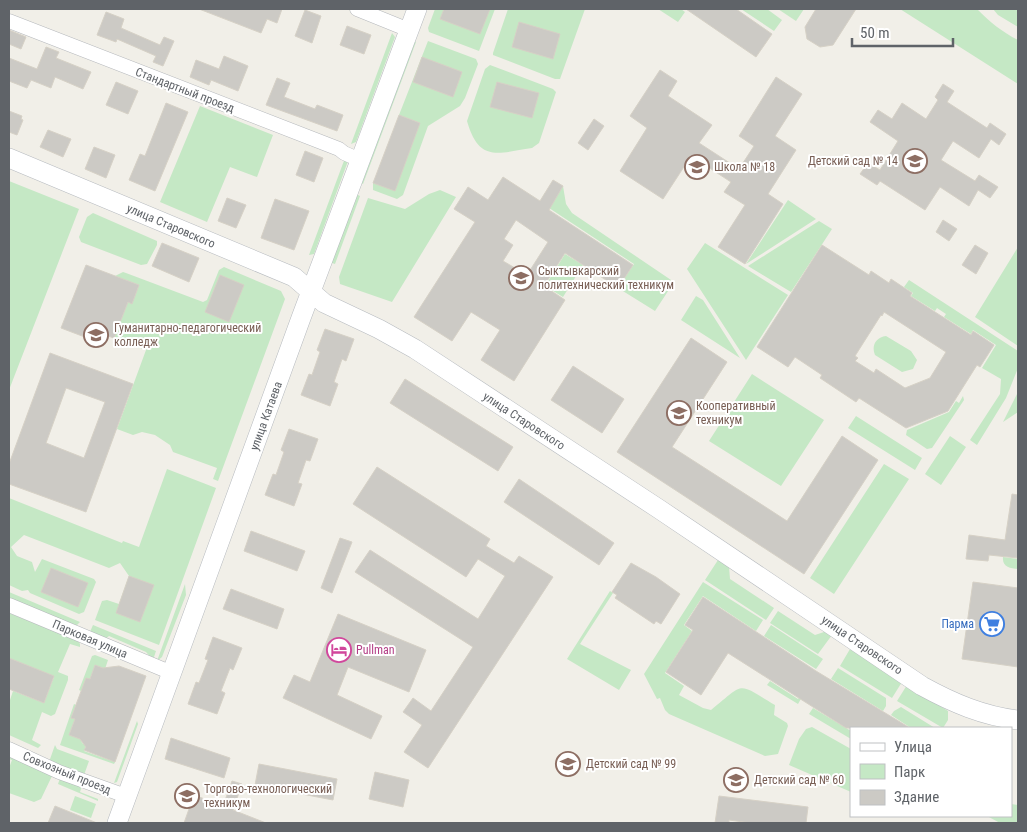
<svg xmlns="http://www.w3.org/2000/svg" width="1027" height="832" font-family="'Roboto Condensed',sans-serif">
<style>
.green{fill:#c5e8c5}
.building{fill:#cccac5;stroke:#d6d1c6;fill-rule:evenodd}
.lines{fill:none;stroke-linecap:round;stroke-linejoin:round}
.street-casing{stroke:#b5b8bc;stroke-width:15}
.secondary-casing{stroke:#b6babf;stroke-width:20}
.street{stroke:#fff;stroke-width:14}
.secondary{stroke:#fff;stroke-width:19}
.labels{text-anchor:middle;stroke-width:4;stroke-linejoin:round;paint-order:stroke}
.street-label{font-size:12px;fill:#5f6368;stroke:#fff}
.education-label{font-size:12px;fill:#785e54;stroke:#fff;text-anchor:start}
.shop-label{font-size:12px;fill:#366cbe;stroke:#fff;text-anchor:end}
.hotel-label{font-size:12px;fill:#b23c85;stroke:#fff;text-anchor:start}
</style>
<rect width="100%" height="100%" fill="#f1efe8"/>
<path class="green" d="M435 9H495L479 51 429 32 428 28Z
M508 9H585L560 79H555L493 55V53Z
M658 9H681L685 12 678 22Z
M741 9H767L782 20 774 31Z
M778 9H804L796 21Z
M900 9H977C990 22 1002 32 1018 40V84Z
M993 9H1018V27L998 15Z
M392 33 395 37 356 142 351 144Z
M413 41 416 42 363 184 361 183Z
M428 41 476 59 478 64 465 98 460 106 428 126 403 195 397 199 373 190V183L420 123 399 115Z
M490 65 553 89 556 92 539 143 532 148C498 153 479 163 467 121L485 69Z
M200 106 273 135 257 177 230 167 207 222 160 202Z
M345 158 348 161 314 254 309 255Z
M9 181 79 209 9 390Z
M563 186 566 204 572 213 674 282 655 311 618 288 634 264 543 204 541 200 545 193 555 199Z
M440 190 456 197 392 302 340 284 339 277 368 198 405 209 429 194Z
M356 194 360 196 335 264 329 262Z
M788 200 816 219 746 264Z
M93 213 157 241V245L147 264 141 265 81 242 79 237 87 217Z
M819 221 832 229 791 292 748 266Z
M705 243 788 295 746 360 687 269Z
M1018 247V346L975 317Z
M565 254 583 265 563 297 545 286Z
M224 267 281 291 285 299 218 481 213 479 217 468 173 452 170 445 155 435 142 432 133 435 117 429 146 350 114 338 128 302 132 303 139 285 115 276 123 272 126 273 203 302 207 300 219 270Z
M909 280 1018 351V368L1006 398 977 445 970 440 1000 394 1001 379 982 368 996 345 973 330 971 334 944 317 946 314 937 308 935 311 911 296 913 293 904 287Z
M696 296 703 300 740 358 681 320Z
M886 336 911 351 917 360 913 369 902 372 875 355C871 346 876 337 886 336Z
M752 374 824 420 781 486 709 441Z
M1018 392V412L1003 422Z
M963 396 964 400 932 448 927 449 906 435 907 430 949 412 956 401 959 403Z
M856 416 922 458 915 470 848 428Z
M950 436 966 447 941 485 925 474Z
M884 464 909 479 834 594 810 578Z
M167 469 216 488 159 645 95 620 102 601 107 600 119 604 129 576 120 563 109 568 24 535 11 547 17 556 32 562 35 572 42 559 94 579 96 582 84 612 79 614 30 593 28 590 22 591 9 585V498L122 543 123 541 139 547Z
M1003 557 1018 559V569C1010 568 1002 567 1003 557Z
M718 560 729 567 730 579 774 608 766 620 705 580Z
M703 582 763 620 756 631 703 596 684 625 692 631 665 673 684 686 679 695 703 708 711 710C746 682 736 682 775 705L774 715 787 723 788 726 778 754 765 756 669 714 665 710 660 698 657 699 644 674Z
M185 584 186 595 162 657 157 661Z
M610 591 613 593 580 644 631 670 619 690 567 659Z
M9 592 80 622 76 626 9 599Z
M778 611 815 635 827 631 832 635 818 654 770 623Z
M9 613 78 641 80 644V647L70 644 58 672 68 676V680L55 714 51 716 42 712 32 740 41 745 38 748 9 735V703L13 691 44 703 54 677 9 658Z
M93 625 156 651 153 660 146 652 109 636 104 640 89 634Z
M771 625 823 659 816 669 764 636Z
M850 649 902 682 892 698 840 666Z
M95 655 108 660 105 669 95 665 90 679 81 691 79 690 92 656Z
M838 668 886 698V706L883 711 831 679Z
M770 681 798 699 804 690 802 697 798 704 767 685Z
M907 685 948 711V720L943 728 897 701Z
M74 704 76 705 71 718 75 719 69 735 81 739 82 743 86 745 84 751 115 762 114 764 60 745Z
M901 707 935 728H911L891 715 894 711Z
M813 708 851 731V739L809 714Z
M137 721 138 724 117 782 114 783Z
M812 727 851 749V792L789 765 799 739 806 729Z
M55 745 57 749 89 761 84 775 49 762Z
M9 753 52 776 41 799 34 802 9 793V768L12 760 9 759Z
M61 775 83 783 80 792 98 799V801L58 784Z
M75 796 96 804 91 818 70 810Z
M1011 804 1018 805V823H1000L987 816H1011Z"/>
<path class="building" d="M199 9H282L277 23 267 19 261 33Z
M444 9H490L480 34 440 19Z
M686 9H736L772 34 756 57Z
M816 9H856L833 45 820 47 807 39 805 27Z
M305 10 321 16 312 43 295 36Z
M106 12 124 19 121 28 160 45 164 37 174 41 163 66 153 62 156 56 117 39 116 42 97 35Z
M519 22 560 34 553 59 512 47Z
M347 26 371 35 364 54 340 45Z
M9 30 26 37 21 49 9 44Z
M46 47 59 52 56 58 91 72 83 89 55 77 51 88 31 80 27 88 9 81V58L37 69Z
M224 56 248 66 238 91 211 80 209 85 190 77 196 60 219 69Z
M422 57 462 72 453 97 413 82Z
M660 70 677 81 668 96 712 125 699 143 739 169 754 146 739 136 776 77 802 94 775 136 796 150 768 194 783 204 745 264 718 247 745 205 724 192 731 182 691 156 663 199 620 171 647 128 630 116Z
M277 78 290 83 284 97 315 109 317 105 343 115 337 131 266 105Z
M116 82 138 91 128 114 106 105Z
M497 82 539 93 532 118 490 107Z
M943 84 954 91 947 102 987 128 990 123 1006 134 999 145 991 139 979 158 953 141 941 160 975 181 979 175 998 187 990 198 978 190 969 206 940 187 925 210 880 181 877 185 860 174 868 163 880 170 898 141 870 122 878 110 892 119 902 103 926 119 938 100 935 97Z
M166 103 188 112 155 191 129 180 140 154 145 156Z
M9 111 22 116 21 119 23 120 17 135 9 132Z
M399 115 420 123 395 191 373 183Z
M594 119 604 126 588 150 578 143Z
M48 130 71 139 63 157 40 147Z
M94 147 115 155 106 178 85 169Z
M305 151 323 158 314 182 296 175Z
M503 177 540 201 553 180 563 186 549 210 633 265 618 288 565 253 544 286 565 300 514 381 481 360 500 330 471 312 452 341 414 317 475 222 454 209 468 187 488 200ZM516 220 548 242 527 275 503 261 513 245 504 239Z
M227 198 246 205 236 228 218 221Z
M275 199 309 211 294 250 261 238Z
M943 220 957 229 949 241 936 232Z
M162 243 199 258 189 282 152 266Z
M822 245 869 275 871 271 889 283 891 279 912 293 910 296 971 335 973 331 994 345 980 367 977 365 948 411 906 428 859 398 856 402 820 378 822 375 795 357 788 367 757 347ZM884 312 946 352 930 378 905 388 876 369 874 373 855 361 858 358 855 356 881 315 882 316Z
M975 245 988 253 976 274 962 265Z
M86 265 139 285 132 304 128 302 114 338 93 331 90 339 61 328Z
M220 275 244 285 229 322 205 312Z
M325 329 354 339 346 361 342 359 334 382 338 384 330 406 301 395 309 374 312 375 320 352 317 350Z
M691 338 727 362 672 447 767 508 787 521 842 436 878 460 804 574 617 452Z
M50 353 133 384 86 512 9 484V464ZM66 388 105 402 84 458 46 443Z
M573 366 624 399 602 433 551 400Z
M405 379 513 447 498 471 390 403Z
M289 429 318 439 310 461 306 460 298 483 302 484 294 506 265 495 273 474 276 475 284 452 281 450Z
M377 467 490 539 486 546 514 563 519 556 553 577 428 768 404 752 422 725 403 712 413 698 431 711 473 647 355 572 370 550 478 619 505 576 478 559 466 577 353 504Z
M519 479 614 543 599 565 504 502Z
M1012 494 1018 495V558L989 555 988 561 966 559 969 535 1005 540Z
M251 531 305 551 297 571 244 551Z
M340 538 352 542 332 593 321 588Z
M631 563 656 577 680 594 661 624 656 621 654 624 615 598 617 595 612 592Z
M51 568 88 583 78 607 41 592Z
M129 576 154 585 140 622 116 613Z
M973 582 1018 588V667L962 659Z
M231 589 284 609 277 629 223 609Z
M703 597 816 671 910 728H846L728 653 701 695 666 672 693 630 685 625Z
M338 614 426 650 409 692 348 667 337 695 382 716 371 739 283 698 294 675 310 682Z
M213 637 242 648 233 670 230 668 221 691 225 693 217 714 188 704 196 682 199 683 208 660 205 659Z
M9 658 54 676 44 703 9 689Z
M95 665 103 668 119 666 146 676 115 762 84 750 86 747 80 739 69 735 75 719 71 718 86 678 90 679Z
M171 738 230 758 224 778 165 759Z
M259 764 337 779 333 800 255 785Z
M375 772 409 780 403 807 369 799Z
M232 781 242 784 233 810 266 823H184L194 795 223 806Z
M719 796 808 807 806 823H751L729 820V823H715Z
M55 806 97 823H48Z"/>
<g class="lines">
<defs>
<path id="street" d="M357 9 409 30
M9 21 339 149 344 153 360 160
M9 605 172 673
M9 749 59 772 126 796"/>
<path id="secondary" d="M9 158 294 277 324 303 379 329 415 349 659 509 922 686C953 703 983 716 1018 720
M117 823 301 318 417 9"/>
</defs>
<use href="#street" class="street-casing"/>
<use href="#secondary" class="secondary-casing"/>
<use href="#street" class="street"/>
<use href="#secondary" class="secondary"/>
</g>
<defs>
<symbol id="school-ring" viewBox="-11 -11 22 22"><circle r="9.5" fill="#fff" stroke="#8d6e63" stroke-width="1.5"/><path d="M0-5L7-2L0 1L-7-2ZM-4 1L0 2.5L4 1V4Q0 6-4 4Z" fill="#8d6e63"/></symbol>
<symbol id="university-ring" viewBox="-11 -11 22 22"><circle r="9.5" fill="#fff" stroke="#8d6e63" stroke-width="1.5"/><path d="M0-5L7-2L0 1L-7-2ZM-4 1L0 2.5L4 1V4Q0 6-4 4Z" fill="#8d6e63"/></symbol>
<symbol id="supermarket-ring" viewBox="-11 -11 22 22"><circle r="9.5" fill="#fff" stroke="#3f7fe0" stroke-width="1.5"/><path d="M-6-5.5h2.5l.6 2H6L4.5 2H-2.5L-4.4-4H-6ZM-1.5 3.2a1.3 1.3 0 1 0 .1 0ZM3 3.2a1.3 1.3 0 1 0 .1 0Z" fill="#3f7fe0"/></symbol>
<symbol id="hotel-ring" viewBox="-11 -11 22 22"><circle r="9.5" fill="#fff" stroke="#d1479c" stroke-width="1.5"/><path d="M-6-4.5h1.5V1H6V5H4.5V3h-9V5H-6ZM-4 0a1.8 1.8 0 1 1 3.6 0ZM.5 0V-2.5h3Q6-2.5 6 0Z" fill="#d1479c"/></symbol>
</defs>
<g fill-rule="evenodd">
<use href="#school-ring" x="901" y="147" width="28" height="28"/>
<use href="#school-ring" x="683" y="153" width="28" height="28"/>
<use href="#university-ring" x="507" y="264" width="28" height="28"/>
<use href="#university-ring" x="82" y="321" width="28" height="28"/>
<use href="#university-ring" x="665" y="399" width="28" height="28"/>
<use href="#supermarket-ring" x="978" y="610" width="28" height="28"/>
<use href="#hotel-ring" x="325" y="636" width="28" height="28"/>
<use href="#school-ring" x="554" y="750" width="28" height="28"/>
<use href="#school-ring" x="722" y="766" width="28" height="28"/>
<use href="#university-ring" x="173" y="782" width="28" height="28"/>
</g>
<g class="labels">
<g class="street-label">
<text transform="translate(185 90) rotate(21)" y="4">Стандартный проезд</text>
<text transform="translate(171 226) rotate(23)" y="4">улица Старовского</text>
<text transform="translate(266 416) rotate(-70)" y="4">улица Катаева</text>
<text transform="translate(524 421) rotate(33)" y="4">улица Старовского</text>
<text transform="translate(90 639) rotate(23)" y="4">Парковая улица</text>
<text transform="translate(862 645) rotate(34)" y="4">улица Старовского</text>
<text transform="translate(67 773) rotate(22)" y="4">Совхозный проезд</text>
</g>
<g class="education-label">
<text x="898" y="165" text-anchor="end">Детский сад № 14</text>
<text x="714" y="171">Школа № 18</text>
<text x="538" y="275">Сыктывкарский<tspan x="538" dy="14">политехнический техникум</tspan></text>
<text x="114" y="332">Гуманитарно-педагогический<tspan x="114" dy="14">колледж</tspan></text>
<text x="696" y="410">Кооперативный<tspan x="696" dy="14">техникум</tspan></text>
<text x="586" y="768">Детский сад № 99</text>
<text x="754" y="784">Детский сад № 60</text>
<text x="204" y="793">Торгово-технологический<tspan x="204" dy="14">техникум</tspan></text>
</g>
<g class="shop-label">
<text x="974" y="628">Парма</text>
</g>
<g class="hotel-label">
<text x="356" y="654">Pullman</text>
</g>
</g>
<rect width="1027" height="832" fill="none" stroke="#5f6368" stroke-width="20"/>
<rect x="850" y="727" width="162" height="90" fill="#ffffff" stroke="#bfc1c3"/>
<rect x="860" y="743" width="25" height="8" fill="#ffffff" stroke="#bfc1c3"/>
<text x="894" y="752" font-size="15" fill="#5f6368">Улица</text>
<rect x="860" y="764" width="25" height="15" fill="#c5e8c5" stroke="#bfc1c3"/>
<text x="894" y="777" font-size="15" fill="#5f6368">Парк</text>
<rect x="860" y="790" width="25" height="15" fill="#cccac5" stroke="#bfc1c3"/>
<text x="894" y="802" font-size="15" fill="#5f6368">Здание</text>
<path d="M852 38v8h101v-8" fill="none" stroke="#5f6368" stroke-width="2.5"/>
<text x="860" y="38" font-size="15" fill="#5f6368" stroke="#ffffff" stroke-width="4" paint-order="stroke">50 m</text>
</svg>
